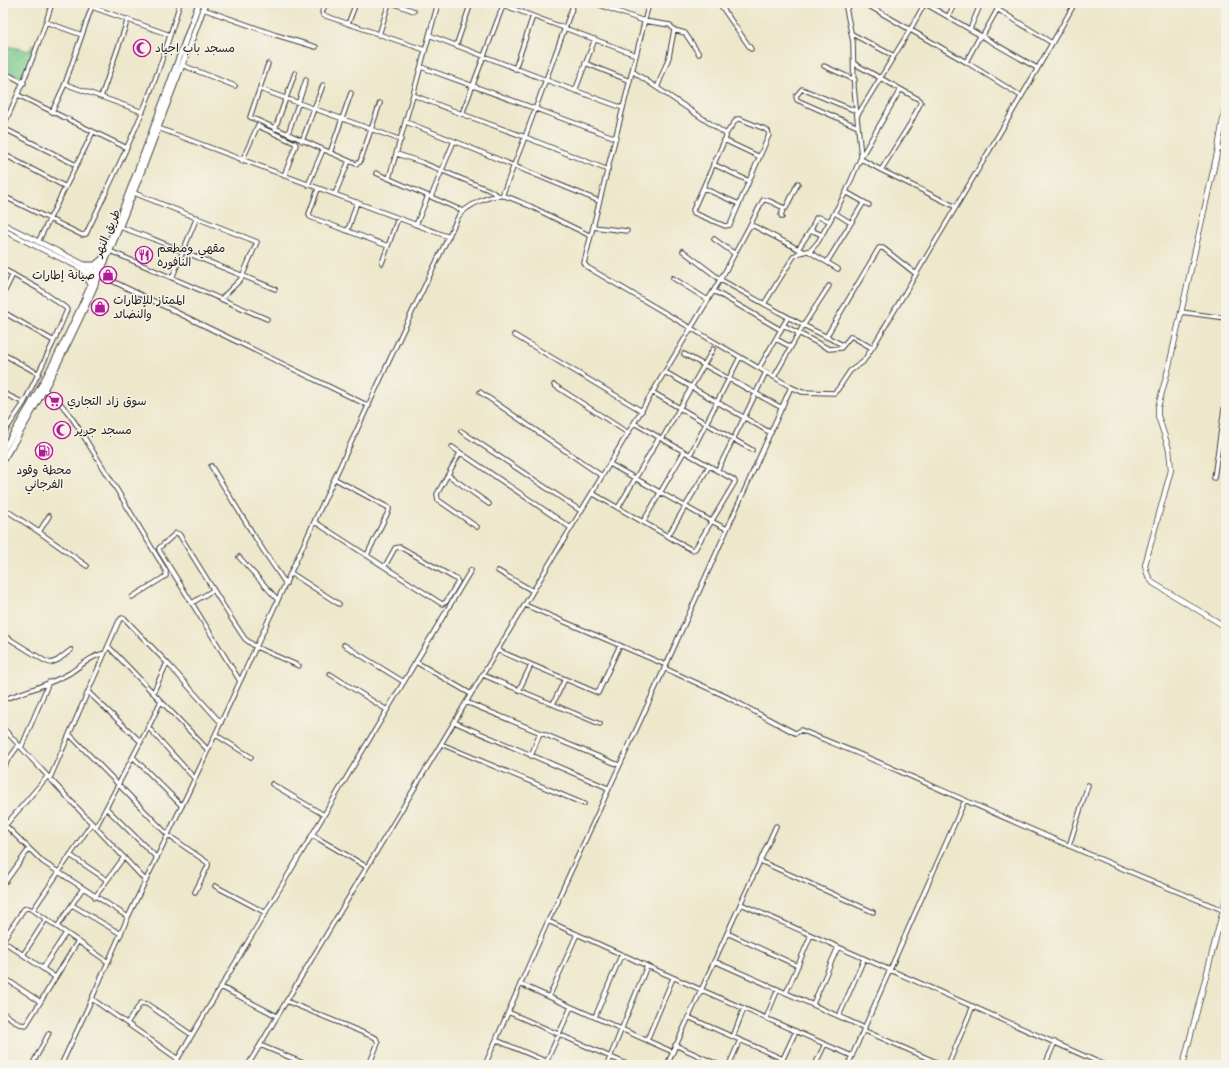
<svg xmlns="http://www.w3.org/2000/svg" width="1229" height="1068" font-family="'Comic Neue','Playpen Sans Arabic',sans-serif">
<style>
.grass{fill:url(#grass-dots);stroke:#4c7455}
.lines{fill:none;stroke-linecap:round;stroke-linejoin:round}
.street-casing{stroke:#3b3a36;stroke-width:5.5}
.secondary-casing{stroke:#3b3a36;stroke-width:6}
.primary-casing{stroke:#3b3a36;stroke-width:7}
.street{stroke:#fff;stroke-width:3.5}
.secondary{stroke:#fff;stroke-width:4.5}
.primary{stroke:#fff;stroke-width:5}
.labels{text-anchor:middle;stroke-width:3;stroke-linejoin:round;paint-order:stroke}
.poi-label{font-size:12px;fill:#1c1c1c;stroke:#f7f3e8;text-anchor:start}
.street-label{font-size:12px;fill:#1c1c1c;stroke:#f7f3e8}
</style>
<defs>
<pattern id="grass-dots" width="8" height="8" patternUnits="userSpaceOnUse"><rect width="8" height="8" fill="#7dcd8e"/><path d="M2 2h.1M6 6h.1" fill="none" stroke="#6baf7a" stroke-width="1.8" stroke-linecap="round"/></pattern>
</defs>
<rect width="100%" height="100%" fill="#f7f3e8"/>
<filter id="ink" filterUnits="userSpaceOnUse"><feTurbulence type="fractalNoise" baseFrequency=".025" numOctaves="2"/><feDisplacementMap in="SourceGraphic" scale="8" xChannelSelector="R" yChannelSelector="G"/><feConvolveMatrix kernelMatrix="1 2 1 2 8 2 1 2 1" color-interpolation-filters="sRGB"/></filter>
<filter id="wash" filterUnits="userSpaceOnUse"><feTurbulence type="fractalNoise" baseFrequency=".012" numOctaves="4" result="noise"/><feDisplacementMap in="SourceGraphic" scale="16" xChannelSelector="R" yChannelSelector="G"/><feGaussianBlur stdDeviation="0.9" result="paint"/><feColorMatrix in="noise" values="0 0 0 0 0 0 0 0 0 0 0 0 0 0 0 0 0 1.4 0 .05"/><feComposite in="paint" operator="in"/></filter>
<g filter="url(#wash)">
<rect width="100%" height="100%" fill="#ede7cb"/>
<path class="grass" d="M33 44 38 45 24 79 3 68V53L7 46 29 51Z"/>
</g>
<g filter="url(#ink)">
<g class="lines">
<defs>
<path id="street" d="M318 3 325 5
M326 3 322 12 323 15 425 50
M392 3 414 11
M498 3 636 55
M504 3 462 114 525 137 608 170
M594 3 644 21 670 25 674 30 669 57 657 88
M649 3 623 108 584 263 587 267 791 387 802 392 834 393 838 389 850 371 863 362 874 345 1027 87 1075 3
M719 3 751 49
M845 3 853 42 854 88 861 156
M864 3 966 62 1021 96
M924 3 1037 68
M92 7 170 35
M847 8 853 3
M203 9 276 35 316 47
M997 9 1052 43
M948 17 955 3
M46 22 82 35
M348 24 356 3
M970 29 981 3
M674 30 685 33 699 54
M852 34 894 56
M379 35 389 3
M429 35 546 80 623 108
M982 37 1001 3
M456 46 471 3
M966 62 980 36
M585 63 630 81
M268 64 250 117 356 164 360 162 380 103
M855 64 920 100 921 102 910 124 881 170
M182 65 235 86
M824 66 855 80
M421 67 616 138
M515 69 533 16
M632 71 726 134V137L693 210 694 213 725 226 730 225 769 135 768 131 765 129 740 119H737L736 120 726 134
M3 72 24 83
M65 84 143 112
M260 89 401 140
M575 91 595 39
M18 95 127 148
M413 95 462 114
M101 97 128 19
M856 111 802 89 801 90 796 96 797 100 858 127
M52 112 65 84 93 3
M857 116 910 30 925 3
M406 122 454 141 599 201
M258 126 295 143 296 145 284 176
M3 127C22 86 39 46 52 3
M3 128 76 165
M158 128 449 237
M275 129 295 73
M288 134 306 80
M724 140 760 157
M302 141 323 85
M1218 149 1226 150
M330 153 351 93
M3 154 66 187
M397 154 421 162 489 190 499 196
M861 159 881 170 956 207
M242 161 258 125
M713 164 749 181
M376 173 463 211
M389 178 413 95 438 3
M308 185 323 150
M703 188 739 204
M318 189 309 214 310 217 388 246
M846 192 869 205
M134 193 257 242 241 279 221 299
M335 194 349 161
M3 196 82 235 86 234C105 194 125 154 142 113 157 77 169 40 180 3
M502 196 525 137 574 3
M431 197 454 141
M835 213 851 223
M782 217 781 215 784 208
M416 225 428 196
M120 227 153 239 275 289
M593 227 627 231
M749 227 763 200C771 199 778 207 786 208L798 183
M348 230 357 202
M811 230 816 218 818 217 830 221
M714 239 735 254
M38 242 93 132
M798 249 811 230 822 235
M110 251 267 319
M683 251 721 280 797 322 843 345
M808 251 838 269
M827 262 864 202
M382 263 398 218
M3 269 39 289 66 308 67 310 54 341 24 403 3 434
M100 275 369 406
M172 278 197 217
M673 278 708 300
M714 291 781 330
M3 295 13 274
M764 304 794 256 799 253 811 250 818 242 846 192 861 157 900 90
M3 312 54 341
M1181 312 1226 318
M783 325 829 349 841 348 851 336 872 348
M514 335 642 411
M826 337 879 248H883L916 274
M776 339 791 347
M3 354 39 374
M684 354 782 408
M759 368 788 317
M665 372 771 433
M774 377 803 326 829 286
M554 385 628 433
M45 390C67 405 80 431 94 453 119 492 142 532 166 571V576L132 597
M480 392 602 476
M652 392 752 450
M3 393 24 403
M461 431 581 511
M662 439 713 349
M452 447 571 528
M460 453 437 494 438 500 477 527
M690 455 740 357
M610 464 711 521 727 529
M211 466 263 550 286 584
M717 471 744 418 766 372
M448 475 489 504
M1214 478 1226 396
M335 479 389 508V510L367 555
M592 493 692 550 695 549 735 482 734 480 634 423
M3 508 39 532 87 566
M618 508 659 438
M315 522 442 604 446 602 458 582 456 579 400 547 395 548 385 566
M643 522 684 452
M39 532 49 516
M668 536 709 466
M239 557 278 600
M498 571 533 591
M291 573 339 604
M192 603 213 590
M525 605 666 665
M3 636 8 638 45 661 51 663 58 660 71 650
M344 645 404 682
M108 646 208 750
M497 650 598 693 620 645
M416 662 471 694
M664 668 725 696 795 733H796L801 730C832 743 863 755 894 769 1003 817 1112 866 1223 910
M330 674 387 710
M483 675 600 724
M240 681 159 550V548L176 533 179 534 231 618 245 639 256 647 299 666
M519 690 531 665
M88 692 141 742
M153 693 167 663
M3 700C25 691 49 685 70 673 82 665 91 656 105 653
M466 702 619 765
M553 704 565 679
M454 722 608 788
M148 727 195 779
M3 728C50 779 98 830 146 881
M70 735 168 835 208 863V866L195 892
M216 735 251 757
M441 744 584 804
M21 748 49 682
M531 756 540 733
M133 757 182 806
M3 767 19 745
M50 778 119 621 122 618 125 619 171 667 221 723
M272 784 324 815
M106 808 157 858
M3 823 43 862 128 917
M96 827 150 724 161 701
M3 828 47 777
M312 835 367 867
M1069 846 1088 785
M70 855 107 880
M760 861 873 912
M3 878 6 881 29 849
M215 886 266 913
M95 897 124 857
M741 904 1105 1065
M72 905 121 934
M33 910 92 823
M548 921 625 956
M57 927 83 888
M727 933 798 966
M3 940 24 909 28 908 33 910 108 962
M3 941 55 977
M23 955 46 919
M714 961 865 1028
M43 968 66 933
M3 977 39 1001H41L78 941
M520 984 673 1052
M221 987 277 1016
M786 993 811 935
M549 997 577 934
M92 999 178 1059
M286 1001 376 1038 378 1043 369 1065
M813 1004 838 947
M508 1012 629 1065
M3 1013 19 1024 26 1025 41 1001
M839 1016 864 959
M595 1017 620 958 626 956 647 966 852 1056
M688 1017 783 1059
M766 1018 778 989
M127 1023 141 1003 147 1004 192 1035
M863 1030 943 1065
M733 1037 744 1008
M496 1040 555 1065
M647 1040 673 978
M260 1045 308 1065
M675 1045 719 1065
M32 1065 49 1033
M61 1065 89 1005 128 917 189 791 402 333 458 217C466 206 490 194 504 196 513 198 522 203 530 206 550 216 570 226 591 236
M174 1065 471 570
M248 1065 726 270 749 227 754 226 804 252
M485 1065 548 921 558 902 559 897 666 665 791 387
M545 1065 571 1007
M607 1065 647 966
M667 1065 776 826
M729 1065 740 1040
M780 1065 796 1031
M815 1065 825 1044
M848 1065 965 800
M948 1065 973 1006
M1045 1065 1055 1042"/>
<path id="secondary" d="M1226 102 1218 149 1169 366 1158 407V416L1169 449 1171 470 1145 565C1146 572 1148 578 1153 583L1226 627
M3 224 97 271
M3 230 95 275
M1183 1065 1226 899"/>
<path id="primary" d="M84 265H95L101 260
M82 269 88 277 90 286
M3 450C42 389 75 324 103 257 138 174 168 88 199 3
M3 460C69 356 115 243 158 128 173 86 191 45 205 3"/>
</defs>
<use href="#street" class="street-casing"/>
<use href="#secondary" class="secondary-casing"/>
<use href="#primary" class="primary-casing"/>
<use href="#street" class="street"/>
<use href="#secondary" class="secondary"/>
<use href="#primary" class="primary"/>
</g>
</g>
<defs>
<symbol id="mosque-ring" viewBox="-11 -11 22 22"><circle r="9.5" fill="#f7f3e8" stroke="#b5179e" stroke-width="1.5"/><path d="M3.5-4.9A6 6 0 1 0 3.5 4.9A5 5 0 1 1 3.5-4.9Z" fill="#b5179e"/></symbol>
<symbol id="restaurant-ring" viewBox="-11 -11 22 22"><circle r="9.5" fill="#f7f3e8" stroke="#b5179e" stroke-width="1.5"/><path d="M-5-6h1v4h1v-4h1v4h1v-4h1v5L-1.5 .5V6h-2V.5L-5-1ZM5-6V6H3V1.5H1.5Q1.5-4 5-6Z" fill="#b5179e"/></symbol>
<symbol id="shop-ring" viewBox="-11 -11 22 22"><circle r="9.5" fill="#f7f3e8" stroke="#b5179e" stroke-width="1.5"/><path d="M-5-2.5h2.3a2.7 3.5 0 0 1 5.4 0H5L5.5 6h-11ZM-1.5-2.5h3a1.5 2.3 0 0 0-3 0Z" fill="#b5179e"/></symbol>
<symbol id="supermarket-ring" viewBox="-11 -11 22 22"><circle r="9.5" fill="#f7f3e8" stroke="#b5179e" stroke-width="1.5"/><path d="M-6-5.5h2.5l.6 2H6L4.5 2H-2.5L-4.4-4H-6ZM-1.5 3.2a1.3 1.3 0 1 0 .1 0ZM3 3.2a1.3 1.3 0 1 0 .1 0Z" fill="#b5179e"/></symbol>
<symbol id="fuel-ring" viewBox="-11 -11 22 22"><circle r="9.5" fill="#f7f3e8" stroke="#b5179e" stroke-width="1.5"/><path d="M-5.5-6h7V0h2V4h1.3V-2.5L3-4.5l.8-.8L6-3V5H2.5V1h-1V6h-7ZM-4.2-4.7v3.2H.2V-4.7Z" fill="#b5179e"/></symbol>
</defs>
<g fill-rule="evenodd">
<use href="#mosque-ring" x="132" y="38" width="20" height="20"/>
<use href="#restaurant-ring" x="134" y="245" width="20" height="20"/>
<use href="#shop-ring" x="98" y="265" width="20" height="20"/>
<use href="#shop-ring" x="90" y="297" width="20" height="20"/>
<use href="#supermarket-ring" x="44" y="391" width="20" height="20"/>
<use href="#mosque-ring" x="52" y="420" width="20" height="20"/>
<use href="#fuel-ring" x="34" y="441" width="20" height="20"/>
</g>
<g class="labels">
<g class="poi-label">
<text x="155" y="52">مسجد باب اجياد</text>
<text x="157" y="252">مقهي ومطعم<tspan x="157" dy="14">النافوره</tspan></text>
<text x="95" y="279" text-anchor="end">صيانة إطارات</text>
<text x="113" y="304">الممتاز للإطارات<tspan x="113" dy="14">والنضائد</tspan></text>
<text x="67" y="405">سوق زاد التجاري</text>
<text x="75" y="434">مسجد جرير</text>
<text x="44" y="474" text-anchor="middle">محطة وقود<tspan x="44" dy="14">الفرجاني</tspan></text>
</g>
<g class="street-label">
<text transform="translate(107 233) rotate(-67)" y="4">طريق النهر</text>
</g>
</g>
<rect width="1229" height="1068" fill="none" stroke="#f7f3e8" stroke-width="16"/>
</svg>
